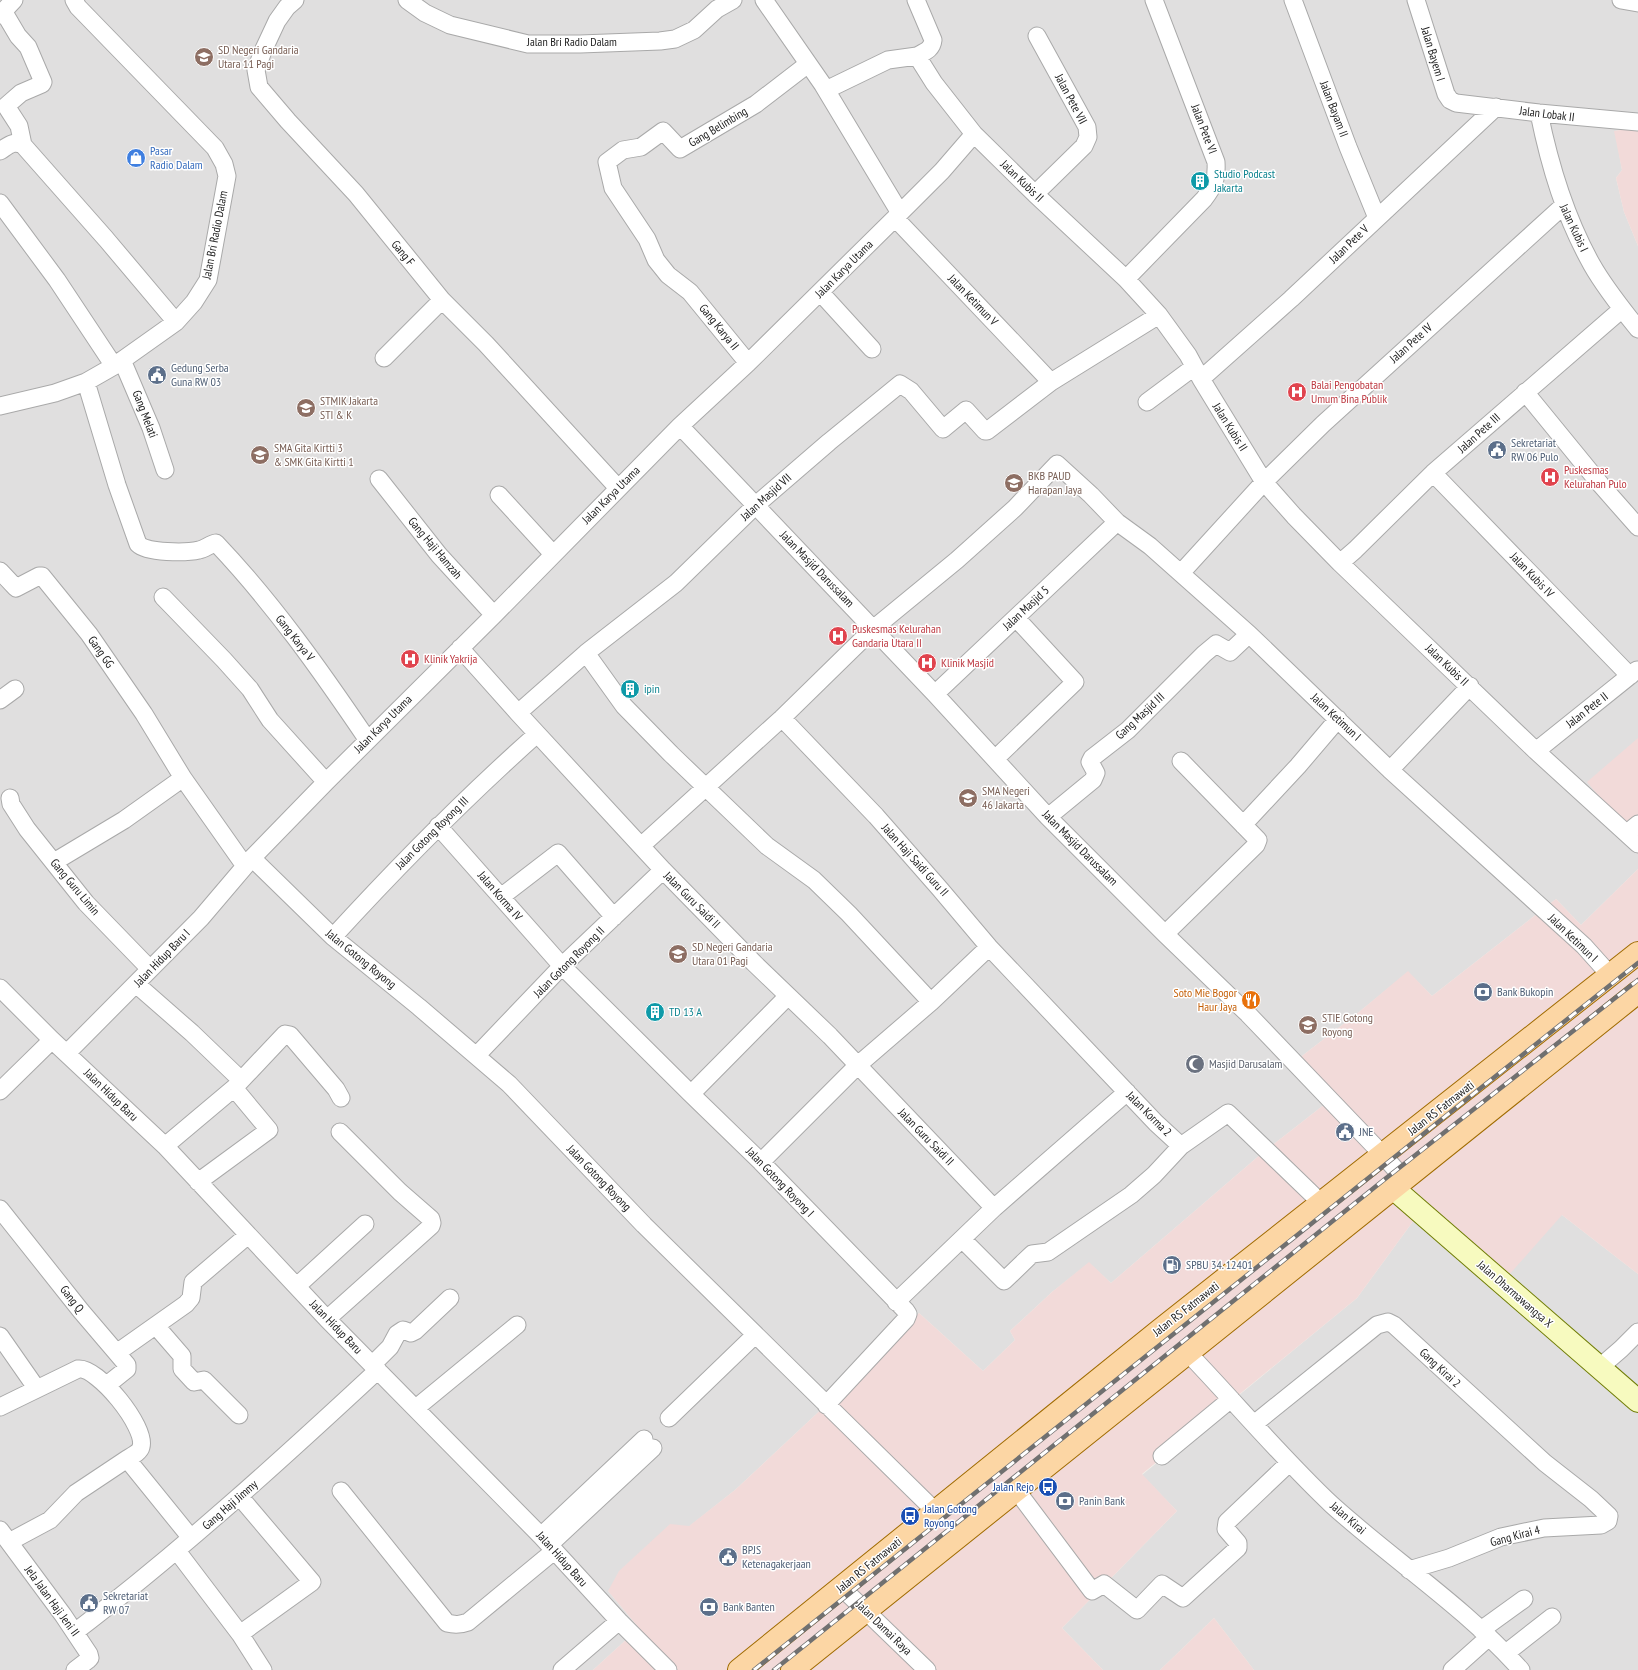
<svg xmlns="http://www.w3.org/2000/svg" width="1638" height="1670" font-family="'PT Sans Narrow',sans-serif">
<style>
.residential{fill:#e0dfdf}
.commercial{fill:#f2dad9}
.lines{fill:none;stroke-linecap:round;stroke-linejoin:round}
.street-casing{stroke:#a9a9a9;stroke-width:19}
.secondary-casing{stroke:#707d05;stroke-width:24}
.primary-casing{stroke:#a06b00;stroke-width:24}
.street{stroke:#fff;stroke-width:17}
.secondary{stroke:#f7fabf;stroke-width:22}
.primary{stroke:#fcd6a4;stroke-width:22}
.rail-casing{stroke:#707070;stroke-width:4.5}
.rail{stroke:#fff;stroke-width:3;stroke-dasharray:9;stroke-linecap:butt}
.labels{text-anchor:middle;stroke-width:3;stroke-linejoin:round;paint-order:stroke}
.street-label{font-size:12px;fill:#222;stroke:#fff}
.education-label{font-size:12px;fill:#785e54;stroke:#fff;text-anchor:start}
.shop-label{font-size:12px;fill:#366cbe;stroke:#fff;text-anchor:start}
.culture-label{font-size:12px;fill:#0d838f;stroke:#fff;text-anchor:start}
.service-label{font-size:12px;fill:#4e5e75;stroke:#fff;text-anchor:start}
.health-label{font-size:12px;fill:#be3a42;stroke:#fff;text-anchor:start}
.food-label{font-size:12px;fill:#c56008;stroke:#fff;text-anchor:end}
.worship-label{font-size:12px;fill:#5b616d;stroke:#fff;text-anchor:start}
.transit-label{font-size:12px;fill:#164399;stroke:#fff;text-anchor:end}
</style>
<rect width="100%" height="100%" fill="#f2efe9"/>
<path class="residential" d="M0 0H1638V127L1615 131 1622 170 1616 178 1624 212 1638 246V869L1581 925 1556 899 1432 996 1408 972 1359 1012 1298 1059 1334 1097 1261 1154 1111 1283 1089 1263 1052 1292 1010 1331 1015 1340 983 1371 919 1313 826 1405 735 1490 608 1591 639 1628 593 1670H0Z
M1425 1205 1562 1215 1638 1274V1670H1254L1214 1618 1160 1670H1103L1062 1628 1177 1511 1142 1475 1357 1298Z"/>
<path class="commercial" d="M1638 127V246L1624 212 1616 178 1622 170 1614 131Z
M1638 738V814L1624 826 1587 782Z
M1638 869V1274L1562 1215 1508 1276 1425 1205 1357 1298 1142 1474 1177 1511 1062 1628 1103 1670H593L639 1628 608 1591 619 1571 670 1524 689 1526 735 1490 826 1405 843 1387 919 1313 983 1371 1015 1340 1010 1331 1052 1292 1089 1262 1111 1283 1261 1154 1334 1097 1298 1059 1359 1012 1408 971 1432 996 1556 899 1581 925Z
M1214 1618 1254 1670H1160Z"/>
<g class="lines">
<defs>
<path id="street" d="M295 0 287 7 277 21 263 51 256 70 259 87 288 121 356 194 442 300 486 344 618 488
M407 0 425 13 450 25 528 44H580L660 41 675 39 694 30 717 9 733 0
M764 0 823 85 900 213
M916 0 933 40C932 50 924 52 917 56
M1293 0 1348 147 1377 218
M1416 0 1446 94 1450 100 1456 103 1539 113 1638 122
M1621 0 1638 3
M3 13 5 14 18 36 28 47 43 82 42 84 21 93 6 106 19 126 23 145
M0 15 14 0
M826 90 888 60 917 56 934 83 974 134 1035 194 1126 279 1159 315 1188 355 1201 379 1264 482 1294 516 1340 563 1536 751 1638 844
M1539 113C1550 167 1565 217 1592 265 1605 288 1622 309 1638 329
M0 151C8 146 13 140 23 145L106 239 176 322
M1035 194 1084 146 1088 137 1087 127 1037 36
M0 203 57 280 114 366
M895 218 1051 382
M1126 279 1204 199C1214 186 1217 179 1216 162L1154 0
M820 292 872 349
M384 358 442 300
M122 360 151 428 165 470
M748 363 690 292 668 275 656 260 647 239 613 188 607 162 623 150 641 147 663 131 680 149 756 104 808 64
M1201 379 1291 299 1496 107
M86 382 117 485 138 544C147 553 186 553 199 550 205 549 210 544 216 543 273 603 321 671 367 739
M1525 392 1601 485 1638 527
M1147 402 1194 367
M0 406 55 393 86 382 114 366 176 322 194 302 208 280 227 176 224 164 215 148 78 7 74 0
M680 426 935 694 1048 817 1165 934 1248 1014 1382 1154 1404 1179
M1433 473 1630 676
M379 479 439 555 494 615
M499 495 553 554
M1340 563 1355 550 1433 473 1622 309
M0 571 16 588 39 576H42L89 634 144 714 183 778 245 866
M1181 573 1264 482 1323 424 1563 206
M163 597 224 660 250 689 270 720 326 782
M460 648 518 713 663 870 754 963 830 1036 994 1208
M586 653 624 706 671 754 767 846 814 880 849 914 931 1002
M935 694 1117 522
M0 700 15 689
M518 713 586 653 676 583 756 505 829 442 900 384 911 391 943 429 966 410 985 431H987L1051 382 1159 315
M782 718 876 816 940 889 989 947 1156 1123 1181 1146 1228 1113 1314 1196 1320 1203
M1536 751 1637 670
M995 759 1075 682 1016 618
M1390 770 1470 686
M10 798 11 804 27 829 86 903 150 969
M1048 817 1093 780 1096 773 1090 762 1092 758 1128 730 1204 654 1216 644 1230 652 1249 634
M1243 825 1298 766 1338 719
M438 826 562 966 691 1094 761 1162 906 1311 908 1314 906 1319 826 1405
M1627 833 1638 824
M641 846 782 718 873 629 957 560 1015 508 1057 464 1091 495 1117 522 1150 546 1249 634 1390 770 1584 946 1610 975
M252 858 333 937 419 1007 509 1084 644 1225 935 1511
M54 862 124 820 183 778
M501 897 558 853 614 917
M1165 934 1256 845 1258 840 1181 761
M333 937C398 866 465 798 537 734
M136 984 192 1033 241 1080
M0 988 52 1040 165 1146 327 1319 541 1536 619 1621 668 1670
M67 1053 201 918 252 858 326 782 494 615 680 426 748 363 900 213 942 171 974 134
M477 1055 562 966 663 870
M0 1091 52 1040
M691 1094 788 996
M165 1146 234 1088 285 1034 290 1035 336 1089 341 1098
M761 1162 858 1065 931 1002 989 947
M198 1182 269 1130 234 1088
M0 1209 81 1311 127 1365V1369L107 1385
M962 1239 1004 1281 1032 1254 1048 1252 1131 1195 1154 1175 1181 1146
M297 1286 365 1224
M896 1302 994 1208 1127 1092
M327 1319 431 1226 432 1223 431 1219 400 1192 340 1132
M156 1326 182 1356V1369L194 1382 204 1380 239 1415
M0 1336 37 1389
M118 1352 186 1304 191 1298 193 1282 248 1235
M1188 1353C1236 1403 1281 1457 1332 1505 1394 1561 1465 1607 1521 1670
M373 1364 390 1347 397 1334 403 1330 411 1333 415 1331 450 1298
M1599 1368 1621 1349 1638 1332
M0 1407 78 1369C97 1366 147 1427 141 1447 140 1452 132 1456 127 1459L191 1538
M416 1408 517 1325
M669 1418 755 1335
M1254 1424 1377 1325 1388 1322 1394 1325 1545 1463 1591 1499 1609 1516 1608 1521 1601 1525 1544 1528 1501 1537 1449 1558 1409 1570
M1162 1456 1231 1399
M341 1491 447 1623C455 1625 460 1625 468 1622L554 1551
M1017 1491 1092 1591 1104 1584 1137 1610 1162 1584 1183 1598 1238 1548V1543L1226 1529 1227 1522 1289 1463
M0 1530 63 1615 89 1654 90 1658 88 1660 75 1670
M541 1536 644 1439
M9 1542 50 1520 76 1493 127 1459
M549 1545 653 1448
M177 1551 240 1634 263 1670
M841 1587 927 1670
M1481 1630 1524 1599
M75 1632C181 1551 280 1461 378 1370
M240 1634 312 1582 240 1497
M1506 1653 1552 1617
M562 1670 619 1621
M1452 1670 1489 1637"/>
<path id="secondary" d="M1393 1188 1638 1401"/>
<path id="primary" d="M739 1670 1160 1330 1638 953
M792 1670 1638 992"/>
</defs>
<use href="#street" class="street-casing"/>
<use href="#secondary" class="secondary-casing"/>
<use href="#primary" class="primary-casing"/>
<use href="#street" class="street"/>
<use href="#secondary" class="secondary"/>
<use href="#primary" class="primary"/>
<defs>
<path id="rail" d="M754 1670 1477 1091 1638 963
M774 1670 1385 1179 1638 980"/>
</defs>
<use href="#rail" class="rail-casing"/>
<use href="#rail" class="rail"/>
</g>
<defs>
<symbol id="school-disc" viewBox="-11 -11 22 22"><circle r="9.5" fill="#8d6e63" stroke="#fff"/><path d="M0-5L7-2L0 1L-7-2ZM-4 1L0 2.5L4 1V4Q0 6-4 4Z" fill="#fff"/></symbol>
<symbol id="shop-disc" viewBox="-11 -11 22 22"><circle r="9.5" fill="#3f7fe0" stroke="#fff"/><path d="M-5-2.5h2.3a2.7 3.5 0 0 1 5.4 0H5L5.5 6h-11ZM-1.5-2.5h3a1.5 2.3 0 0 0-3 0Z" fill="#fff"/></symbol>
<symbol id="building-disc" viewBox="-11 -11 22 22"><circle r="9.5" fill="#0f9aa8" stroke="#fff"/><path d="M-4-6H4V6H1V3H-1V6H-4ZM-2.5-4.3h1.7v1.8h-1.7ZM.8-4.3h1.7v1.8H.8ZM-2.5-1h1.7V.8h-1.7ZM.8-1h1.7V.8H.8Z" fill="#fff"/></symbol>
<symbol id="civic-disc" viewBox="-11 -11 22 22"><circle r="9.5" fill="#5c6f8a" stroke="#fff"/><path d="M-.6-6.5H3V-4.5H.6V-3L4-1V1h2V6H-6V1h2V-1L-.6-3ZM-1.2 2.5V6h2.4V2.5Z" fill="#fff"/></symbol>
<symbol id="hospital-disc" viewBox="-11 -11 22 22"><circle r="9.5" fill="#e0444e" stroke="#fff"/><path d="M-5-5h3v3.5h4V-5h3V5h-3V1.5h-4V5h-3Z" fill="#fff"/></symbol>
<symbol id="university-disc" viewBox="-11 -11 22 22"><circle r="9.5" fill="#8d6e63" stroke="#fff"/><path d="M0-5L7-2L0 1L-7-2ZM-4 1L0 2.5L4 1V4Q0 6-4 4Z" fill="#fff"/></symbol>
<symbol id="bank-disc" viewBox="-11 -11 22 22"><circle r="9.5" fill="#5c6f8a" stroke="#fff"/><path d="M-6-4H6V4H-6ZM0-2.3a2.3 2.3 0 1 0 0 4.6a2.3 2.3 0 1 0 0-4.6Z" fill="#fff"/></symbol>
<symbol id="restaurant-disc" viewBox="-11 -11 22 22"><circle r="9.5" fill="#e8710a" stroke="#fff"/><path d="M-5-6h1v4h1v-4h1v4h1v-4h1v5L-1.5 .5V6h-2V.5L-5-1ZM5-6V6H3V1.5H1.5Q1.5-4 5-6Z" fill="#fff"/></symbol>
<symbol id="mosque-disc" viewBox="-11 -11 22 22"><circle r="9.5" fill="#6b7280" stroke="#fff"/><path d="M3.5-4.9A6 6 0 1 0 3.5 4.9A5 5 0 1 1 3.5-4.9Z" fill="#fff"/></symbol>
<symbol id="fuel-disc" viewBox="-11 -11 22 22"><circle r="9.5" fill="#5c6f8a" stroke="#fff"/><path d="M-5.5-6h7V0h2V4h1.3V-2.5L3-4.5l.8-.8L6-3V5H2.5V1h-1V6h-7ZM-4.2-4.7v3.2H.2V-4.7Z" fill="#fff"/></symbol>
<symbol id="bus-disc" viewBox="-11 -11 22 22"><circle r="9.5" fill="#1a4fb4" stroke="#fff"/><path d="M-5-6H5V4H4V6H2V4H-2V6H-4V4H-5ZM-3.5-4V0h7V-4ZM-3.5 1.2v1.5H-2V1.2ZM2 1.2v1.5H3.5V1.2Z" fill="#fff"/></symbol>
</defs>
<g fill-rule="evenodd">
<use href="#school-disc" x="193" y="46" width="22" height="22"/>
<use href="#shop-disc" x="125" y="147" width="22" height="22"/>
<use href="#building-disc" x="1189" y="170" width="22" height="22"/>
<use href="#civic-disc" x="146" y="364" width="22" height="22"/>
<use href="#hospital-disc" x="1286" y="381" width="22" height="22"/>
<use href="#university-disc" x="295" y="397" width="22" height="22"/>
<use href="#civic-disc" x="1486" y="439" width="22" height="22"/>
<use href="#school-disc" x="249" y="444" width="22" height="22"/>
<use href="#hospital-disc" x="1539" y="466" width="22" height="22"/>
<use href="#school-disc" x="1003" y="472" width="22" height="22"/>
<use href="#hospital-disc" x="827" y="625" width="22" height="22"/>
<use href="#hospital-disc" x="399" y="648" width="22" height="22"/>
<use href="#hospital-disc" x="916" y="652" width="22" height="22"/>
<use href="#building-disc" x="619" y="678" width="22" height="22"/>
<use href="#school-disc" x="957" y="787" width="22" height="22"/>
<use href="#school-disc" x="667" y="943" width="22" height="22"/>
<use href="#bank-disc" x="1472" y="981" width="22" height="22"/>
<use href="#restaurant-disc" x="1240" y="989" width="22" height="22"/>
<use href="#building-disc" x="644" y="1001" width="22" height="22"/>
<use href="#university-disc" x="1297" y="1014" width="22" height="22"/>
<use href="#mosque-disc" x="1184" y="1053" width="22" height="22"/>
<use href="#civic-disc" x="1334" y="1121" width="22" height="22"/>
<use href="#fuel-disc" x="1161" y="1254" width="22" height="22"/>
<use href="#bus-disc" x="1037" y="1476" width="22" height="22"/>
<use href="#bank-disc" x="1054" y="1490" width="22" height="22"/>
<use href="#bus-disc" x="899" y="1505" width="22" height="22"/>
<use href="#civic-disc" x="717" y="1546" width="22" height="22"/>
<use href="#civic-disc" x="78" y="1592" width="22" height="22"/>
<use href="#bank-disc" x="698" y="1596" width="22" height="22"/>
</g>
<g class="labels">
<g class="street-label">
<text x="572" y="46">Jalan Bri Radio Dalam</text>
<text transform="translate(1433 54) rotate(73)" y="4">Jalan Bayem I</text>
<text transform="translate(1071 99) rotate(62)" y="4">Jalan Pete VII</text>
<text transform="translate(1334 109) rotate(69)" y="4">Jalan Bayam II</text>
<text transform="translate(1547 114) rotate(7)" y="4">Jalan Lobak II</text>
<text transform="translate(718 127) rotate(-31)" y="4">Gang Belimbing</text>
<text transform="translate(1204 129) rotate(69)" y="4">Jalan Pete VI</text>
<text transform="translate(1022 181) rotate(44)" y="4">Jalan Kubis II</text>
<text transform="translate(1574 228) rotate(65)" y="4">Jalan Kubis I</text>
<text transform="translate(215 235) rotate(-79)" y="4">Jalan Bri Radio Dalam</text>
<text transform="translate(1349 244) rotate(-44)" y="4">Jalan Pete V</text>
<text transform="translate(403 253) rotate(51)" y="4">Gang F</text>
<text transform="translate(844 269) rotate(-45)" y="4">Jalan Karya Utama</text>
<text transform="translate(973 300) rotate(46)" y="4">Jalan Ketimun V</text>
<text transform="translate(719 327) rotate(51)" y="4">Gang Karya II</text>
<text transform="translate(1411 343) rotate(-42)" y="4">Jalan Pete IV</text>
<text transform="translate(145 414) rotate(69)" y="4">Gang Melati</text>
<text transform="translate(1230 427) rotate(58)" y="4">Jalan Kubis II</text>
<text transform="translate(1479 433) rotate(-42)" y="4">Jalan Pete III</text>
<text transform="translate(611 495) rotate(-45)" y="4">Jalan Karya Utama</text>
<text transform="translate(766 497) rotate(-42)" y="4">Jalan Masjid VII</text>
<text transform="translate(435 548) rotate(50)" y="4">Gang Haji Hamzah</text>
<text transform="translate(817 569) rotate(46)" y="4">Jalan Masjid Darussalam</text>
<text transform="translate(1532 575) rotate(46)" y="4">Jalan Kubis IV</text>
<text transform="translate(1026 608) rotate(-43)" y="4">Jalan Masjid 5</text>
<text transform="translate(295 638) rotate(52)" y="4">Gang Karya V</text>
<text transform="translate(101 652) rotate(55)" y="4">Gang GG</text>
<text transform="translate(1447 665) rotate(44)" y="4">Jalan Kubis II</text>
<text transform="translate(1587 710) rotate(-38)" y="4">Jalan Pete II</text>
<text transform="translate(1140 716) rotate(-43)" y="4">Gang Masjid III</text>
<text transform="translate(1336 717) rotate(43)" y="4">Jalan Ketimun I</text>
<text transform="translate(383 724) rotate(-45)" y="4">Jalan Karya Utama</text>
<text transform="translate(432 833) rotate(-45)" y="4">Jalan Gotong Royong III</text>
<text transform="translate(1080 848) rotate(45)" y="4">Jalan Masjid Darussalam</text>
<text transform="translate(915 860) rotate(48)" y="4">Jalan Haji Saidi Guru II</text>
<text transform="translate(75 887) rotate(50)" y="4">Gang Guru Limin</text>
<text transform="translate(500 896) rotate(49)" y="4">Jalan Korma IV</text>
<text transform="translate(692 900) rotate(45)" y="4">Jalan Guru Saidi II</text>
<text transform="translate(1573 938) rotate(44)" y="4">Jalan Ketimun I</text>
<text transform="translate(162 958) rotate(-46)" y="4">Jalan Hidup Baru I</text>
<text transform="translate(361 959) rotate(39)" y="4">Jalan Gotong Royong</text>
<text transform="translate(569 962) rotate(-45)" y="4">Jalan Gotong Royong II</text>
<text transform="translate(111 1095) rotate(44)" y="4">Jalan Hidup Baru</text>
<text transform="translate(1441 1108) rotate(-38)" y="4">Jalan RS Fatmawati</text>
<text transform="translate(1149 1114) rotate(45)" y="4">Jalan Korma 2</text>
<text transform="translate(926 1137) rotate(46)" y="4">Jalan Guru Saidi II</text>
<text transform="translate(599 1178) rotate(46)" y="4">Jalan Gotong Royong</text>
<text transform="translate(780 1182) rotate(46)" y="4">Jalan Gotong Royong I</text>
<text transform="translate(1515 1294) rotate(41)" y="4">Jalan Dharmawangsa X</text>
<text transform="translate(72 1299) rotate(52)" y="4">Gang Q</text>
<text transform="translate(1186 1309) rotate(-38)" y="4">Jalan RS Fatmawati</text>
<text transform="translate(336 1327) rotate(46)" y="4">Jalan Hidup Baru</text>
<text transform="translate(1440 1368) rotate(43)" y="4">Gang Kirai 2</text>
<text transform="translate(230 1505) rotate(-41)" y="4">Gang Haji Jimmy</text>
<text transform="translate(1348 1518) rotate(41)" y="4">Jalan Kirai</text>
<text transform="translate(1515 1536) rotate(-15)" y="4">Gang Kirai 4</text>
<text transform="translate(562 1559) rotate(48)" y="4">Jalan Hidup Baru</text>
<text transform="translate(869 1565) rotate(-39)" y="4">Jalan RS Fatmawati</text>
<text transform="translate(52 1601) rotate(54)" y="4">Jela Jalan Haji Jeni II</text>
<text transform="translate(884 1628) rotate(44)" y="4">Jalan Damai Raya</text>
</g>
<g class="education-label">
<text x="218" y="54">SD Negeri Gandaria<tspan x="218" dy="14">Utara 11 Pagi</tspan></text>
<text x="320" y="405">STMIK Jakarta<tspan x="320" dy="14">STI &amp; K</tspan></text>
<text x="274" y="452">SMA Gita Kirtti 3<tspan x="274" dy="14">&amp; SMK Gita Kirtti 1</tspan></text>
<text x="1028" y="480">BKB PAUD<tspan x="1028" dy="14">Harapan Jaya</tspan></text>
<text x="982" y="795">SMA Negeri<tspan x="982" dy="14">46 Jakarta</tspan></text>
<text x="692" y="951">SD Negeri Gandaria<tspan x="692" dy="14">Utara 01 Pagi</tspan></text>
<text x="1322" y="1022">STIE Gotong<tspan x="1322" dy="14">Royong</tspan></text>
</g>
<g class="shop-label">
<text x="150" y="155">Pasar<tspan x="150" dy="14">Radio Dalam</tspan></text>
</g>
<g class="culture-label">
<text x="1214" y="178">Studio Podcast<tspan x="1214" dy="14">Jakarta</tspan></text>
<text x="644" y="693">ipin</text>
<text x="669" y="1016">TD 13 A</text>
</g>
<g class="service-label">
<text x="171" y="372">Gedung Serba<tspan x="171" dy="14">Guna RW 03</tspan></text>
<text x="1511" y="447">Sekretariat<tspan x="1511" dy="14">RW 06 Pulo</tspan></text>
<text x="1497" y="996">Bank Bukopin</text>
<text x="1359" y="1136">JNE</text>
<text x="1186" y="1269">SPBU 34. 12401</text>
<text x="1079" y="1505">Panin Bank</text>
<text x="742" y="1554">BPJS<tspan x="742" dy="14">Ketenagakerjaan</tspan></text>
<text x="103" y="1600">Sekretariat<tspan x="103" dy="14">RW 07</tspan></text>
<text x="723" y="1611">Bank Banten</text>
</g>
<g class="health-label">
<text x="1311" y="389">Balai Pengobatan<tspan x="1311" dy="14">Umum Bina Publik</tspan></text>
<text x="1564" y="474">Puskesmas<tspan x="1564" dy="14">Kelurahan Pulo</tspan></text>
<text x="852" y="633">Puskesmas Kelurahan<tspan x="852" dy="14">Gandaria Utara II</tspan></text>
<text x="424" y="663">Klinik Yakrija</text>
<text x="941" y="667">Klinik Masjid</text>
</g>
<g class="food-label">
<text x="1237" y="997">Soto Mie Bogor<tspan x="1237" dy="14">Haur Jaya</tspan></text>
</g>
<g class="worship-label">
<text x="1209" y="1068">Masjid Darusalam</text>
</g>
<g class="transit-label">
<text x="1034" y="1491">Jalan Rejo</text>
<text x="924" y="1513" text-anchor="start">Jalan Gotong<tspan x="924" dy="14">Royong</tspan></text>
</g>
</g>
</svg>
